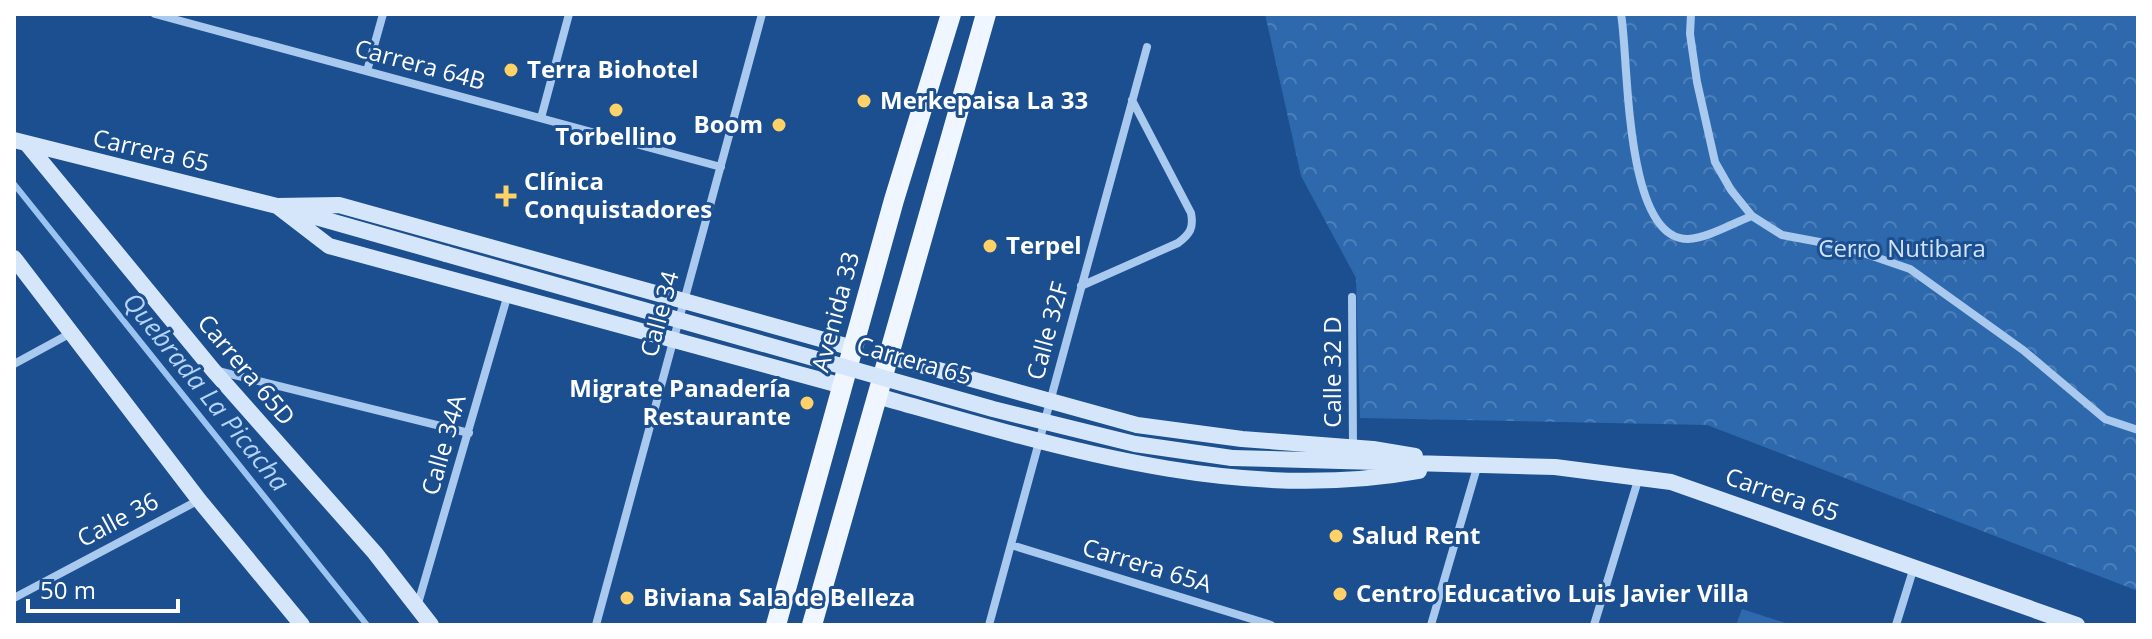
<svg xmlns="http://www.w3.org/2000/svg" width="2152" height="639" font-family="'Open Sans',sans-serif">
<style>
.park{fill:url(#park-crowns)}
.pitch{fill:#2e69ad}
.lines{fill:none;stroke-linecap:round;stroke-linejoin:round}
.stream{stroke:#9cc4f0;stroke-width:6}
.street{stroke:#a9c9ee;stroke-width:8}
.secondary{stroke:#d6e6fa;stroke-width:16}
.primary{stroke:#f0f6ff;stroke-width:20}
.secondary-bridge{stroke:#d6e6fa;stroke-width:16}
.poi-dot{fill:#ffd166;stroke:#1b4f8f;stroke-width:3}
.labels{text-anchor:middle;stroke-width:6;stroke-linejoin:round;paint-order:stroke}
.street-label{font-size:24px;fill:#fff;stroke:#1b4f8f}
.poi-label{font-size:24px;font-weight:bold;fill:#fff;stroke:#1b4f8f;text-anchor:start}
.park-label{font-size:24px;fill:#cfe3fa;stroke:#1b4f8f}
.water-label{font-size:26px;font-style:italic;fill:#b5d3f5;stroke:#1b4f8f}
</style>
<defs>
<pattern id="park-crowns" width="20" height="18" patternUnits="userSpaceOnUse" patternTransform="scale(2)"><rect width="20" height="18" fill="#2e69ad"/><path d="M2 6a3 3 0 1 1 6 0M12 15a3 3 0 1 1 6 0" fill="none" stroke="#4d80b9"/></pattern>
</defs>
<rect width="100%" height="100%" fill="#1b4f8f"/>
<path class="park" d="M1265 14H2138V591L1707 425 1360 418 1356 278 1301 176Z"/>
<path class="pitch" d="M1742 609 1792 625H1736Z"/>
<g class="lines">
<path class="stream" d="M14 184 367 625"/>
<path class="street" d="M155 14 721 167
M1621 14C1629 56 1623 240 1688 239 1708 238 1733 223 1752 216
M1691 14 1690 34 1697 82 1715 162 1731 190 1752 216 1782 235 1846 247 1910 269 2023 350 2105 419 2138 430
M367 71 383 14
M541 118 569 14
M1081 286 1178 243C1190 234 1194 228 1191 213L1132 100
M1352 297 1353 447
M14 364 71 333
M218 371 469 433
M1011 545 1271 625
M14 598 199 500
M417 607 508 294
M596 625 762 14
M989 625 1147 47
M1431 625 1478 464
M1594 625 1639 477
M1896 625 1914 567"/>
<path class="secondary" d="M14 140 277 206 446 254
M27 144 213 370 375 553 431 625
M277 206 329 246 843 386
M277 206 339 205 853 348
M14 258 199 500 302 625
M888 356 1137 425 1242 439 1373 449 1415 456
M877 396C1052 445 1235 505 1419 471
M1232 458 1555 467 1671 482 2077 625"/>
<path class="primary" d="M776 625 894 200 951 14
M812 625 986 14"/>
<path class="secondary-bridge" d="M446 254 993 409 1135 444 1232 458"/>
</g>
<g class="poi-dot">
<circle cx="511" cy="70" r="8"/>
<circle cx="864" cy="101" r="8"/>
<circle cx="616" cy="110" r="8"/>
<circle cx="779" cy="125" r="8"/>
<path d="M502 184h8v8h8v8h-8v8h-8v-8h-8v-8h8z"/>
<circle cx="990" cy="246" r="8"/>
<circle cx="807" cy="403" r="8"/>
<circle cx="1336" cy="536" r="8"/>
<circle cx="1340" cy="594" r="8"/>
<circle cx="627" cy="598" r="8"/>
</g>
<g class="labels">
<g class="street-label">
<text transform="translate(420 65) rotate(15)" y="8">Carrera 64B</text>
<text transform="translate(151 151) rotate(13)" y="8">Carrera 65</text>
<text transform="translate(836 312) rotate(-75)" y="8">Avenida 33</text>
<text transform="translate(660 314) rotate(-75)" y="8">Calle 34</text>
<text transform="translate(1048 331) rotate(-75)" y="8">Calle 32F</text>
<text transform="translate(914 361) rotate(16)" y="8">Carrera 65</text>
<text transform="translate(246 370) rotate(50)" y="8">Carrera 65D</text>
<text transform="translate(1333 372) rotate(-90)" y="8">Calle 32 D</text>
<text transform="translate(444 445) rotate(-74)" y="8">Calle 34A</text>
<text transform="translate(1782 495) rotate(19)" y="8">Carrera 65</text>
<text transform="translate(118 520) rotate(-28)" y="8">Calle 36</text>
<text transform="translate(1147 566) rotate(17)" y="8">Carrera 65A</text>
</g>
<g class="poi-label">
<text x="527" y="78">Terra Biohotel</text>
<text x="880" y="109">Merkepaisa La 33</text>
<text x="763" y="133" text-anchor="end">Boom</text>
<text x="616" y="145" text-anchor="middle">Torbellino</text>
<text x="524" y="190">Clínica<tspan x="524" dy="28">Conquistadores</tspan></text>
<text x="1006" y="254">Terpel</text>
<text x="791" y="397" text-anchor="end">Migrate Panadería<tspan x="791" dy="28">Restaurante</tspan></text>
<text x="1352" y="544">Salud Rent</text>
<text x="1356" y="602">Centro Educativo Luis Javier Villa</text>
<text x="643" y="606">Biviana Sala de Belleza</text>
</g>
<g class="park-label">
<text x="1902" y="257">Cerro Nutibara</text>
</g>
<g class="water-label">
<text transform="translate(206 392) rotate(51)" y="9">Quebrada La Picacha</text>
</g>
</g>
<rect width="2152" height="639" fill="none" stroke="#ffffff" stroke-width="32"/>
<path d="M28 599v12h150v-12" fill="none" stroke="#ffffff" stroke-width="4"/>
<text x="40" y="599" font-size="24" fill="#ffffff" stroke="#1b4f8f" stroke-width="6" paint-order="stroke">50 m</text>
</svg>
